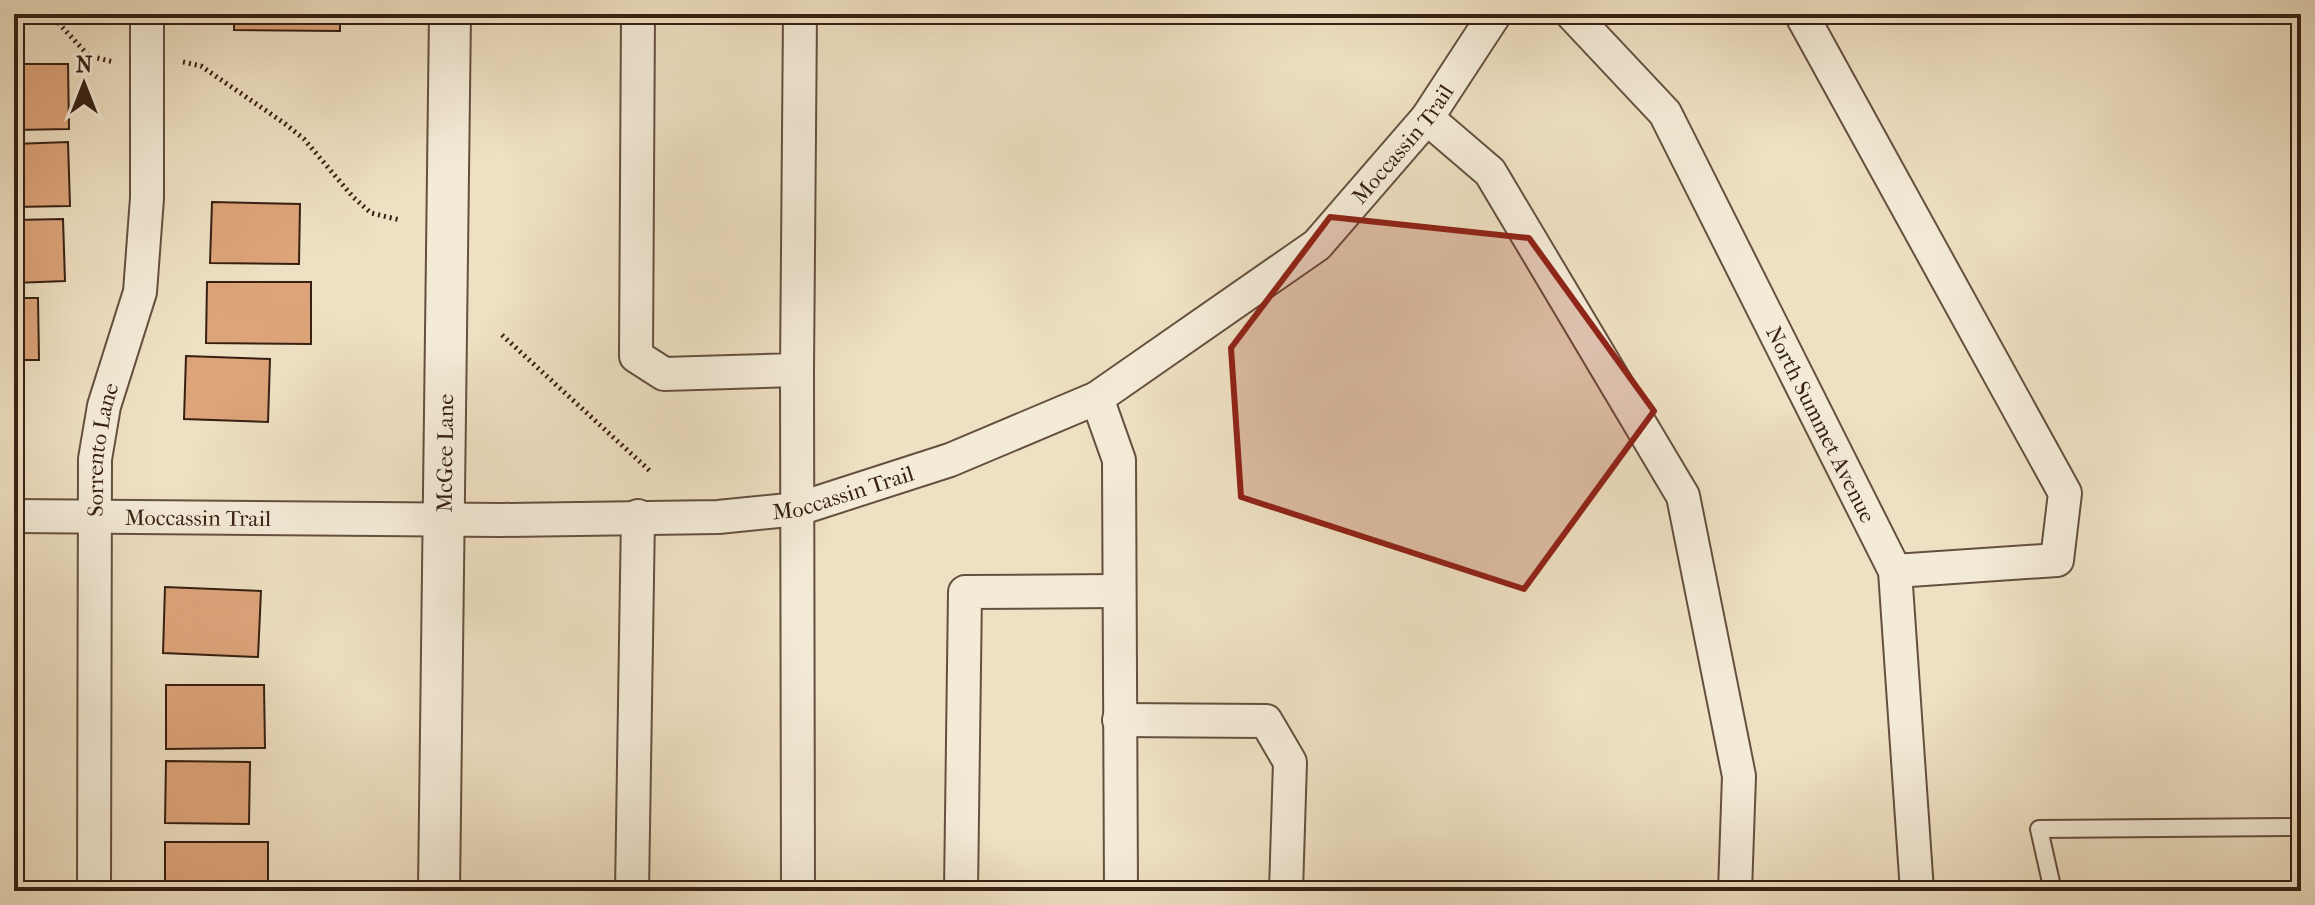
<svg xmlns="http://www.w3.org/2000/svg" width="2315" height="905" font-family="'IM FELL French Canon',serif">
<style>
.building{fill:#dda47a;stroke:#372013;stroke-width:2}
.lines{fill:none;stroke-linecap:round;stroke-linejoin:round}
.service-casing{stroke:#65503f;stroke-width:20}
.minor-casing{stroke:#65503f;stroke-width:36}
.tertiary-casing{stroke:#65503f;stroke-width:44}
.path{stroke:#372013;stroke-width:5;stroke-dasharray:2 4;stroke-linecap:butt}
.service{stroke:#f4ebd7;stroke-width:16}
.minor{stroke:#f4ebd7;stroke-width:32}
.tertiary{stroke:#f4ebd7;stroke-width:40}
.marked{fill:#8f2418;fill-opacity:0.2;stroke:#8f2418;stroke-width:6;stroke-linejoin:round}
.labels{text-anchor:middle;stroke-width:6;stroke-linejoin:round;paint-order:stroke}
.street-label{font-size:22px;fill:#372013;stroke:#f4ebd7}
</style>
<rect width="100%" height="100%" fill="#eee0c2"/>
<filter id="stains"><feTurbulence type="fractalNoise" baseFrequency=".0025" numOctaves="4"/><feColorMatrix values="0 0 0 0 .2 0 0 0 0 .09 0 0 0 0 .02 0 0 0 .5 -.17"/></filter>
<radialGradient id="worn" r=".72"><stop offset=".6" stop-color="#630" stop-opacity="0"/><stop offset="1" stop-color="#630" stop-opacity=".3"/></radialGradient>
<path class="building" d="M234 14H340V31L234 30Z
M14 64H68L69 129 14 130Z
M68 142 70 206 14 207V144Z
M212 202 300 204 299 264 210 263Z
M63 219 65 281 14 283V220Z
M207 282H311V344L206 343Z
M14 298H38L39 360H14Z
M186 356 270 359 268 422 184 419Z
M165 587 261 591 258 657 163 653Z
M14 599H19L20 664H14Z
M166 685H264L265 748 166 749Z
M14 758H20L19 824H14Z
M166 761 250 762 249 824 165 823Z
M14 834H23L24 891H14Z
M165 842H268V891H165Z"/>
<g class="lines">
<defs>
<path id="service" d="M2053 891 2039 829 2301 827"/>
<g id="minor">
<path d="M638 14 636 356 664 374 797 370 800 14"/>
<path id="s1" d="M1572 14 1665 113 1895 571 1917 891"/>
<path d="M1801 14 2065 493 2057 560 1895 571"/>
<path d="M1427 118 1490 172 1683 496 1739 776 1735 891"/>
<path d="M797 370 798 891"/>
<path d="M1097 398 1119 460 1121 891"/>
<path id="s2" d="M14 516 500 520 718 517 798 509 950 460 1097 398 1317 245 1427 118 1495 14"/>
<path d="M1119 720 1266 721 1290 762 1286 891"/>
<path id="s3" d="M94 891 95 459 104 406 140 292 147 198V14"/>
<path d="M632 891 638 516"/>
<path d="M961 891 965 592 1118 591"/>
</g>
<g id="tertiary">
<path id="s4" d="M439 891 450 14"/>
</g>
</defs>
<use href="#service" class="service-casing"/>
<use href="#minor" class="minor-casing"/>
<use href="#tertiary" class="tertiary-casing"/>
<path class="path" d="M50 14 89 56 114 62
M183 62 201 66 284 123 304 139 353 197 371 213 400 220
M502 335 650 471"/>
<use href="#service" class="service"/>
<use href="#minor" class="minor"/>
<use href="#tertiary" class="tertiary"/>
</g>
<path class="marked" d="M1330 217 1529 238 1654 411 1524 589 1241 497 1231 348Z"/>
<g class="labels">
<g class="street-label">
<text dy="8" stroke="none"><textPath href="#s2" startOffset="1504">Moccassin Trail</textPath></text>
<text dy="8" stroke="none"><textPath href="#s1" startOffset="484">North Summet Avenue</textPath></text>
<text dy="8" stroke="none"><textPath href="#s3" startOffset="442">Sorrento Lane</textPath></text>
<text dy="8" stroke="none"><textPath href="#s4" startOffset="438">McGee Lane</textPath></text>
<text dy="8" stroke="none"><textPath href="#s2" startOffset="832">Moccassin Trail</textPath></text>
<text dy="8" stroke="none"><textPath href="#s2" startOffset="184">Moccassin Trail</textPath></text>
</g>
</g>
<rect width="2315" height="905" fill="none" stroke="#eee0c2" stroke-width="48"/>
<rect x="16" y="16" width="2283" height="873" fill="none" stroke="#372013" stroke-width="4"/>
<rect x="24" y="24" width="2267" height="857" fill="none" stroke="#372013" stroke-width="2"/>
<g transform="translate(84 84)" stroke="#f4ebd7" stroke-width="6" paint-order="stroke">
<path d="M0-6L14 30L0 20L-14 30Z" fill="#372013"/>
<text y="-12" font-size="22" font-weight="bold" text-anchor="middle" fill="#372013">N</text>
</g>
<rect width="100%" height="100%" filter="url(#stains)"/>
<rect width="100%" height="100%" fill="url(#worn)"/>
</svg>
